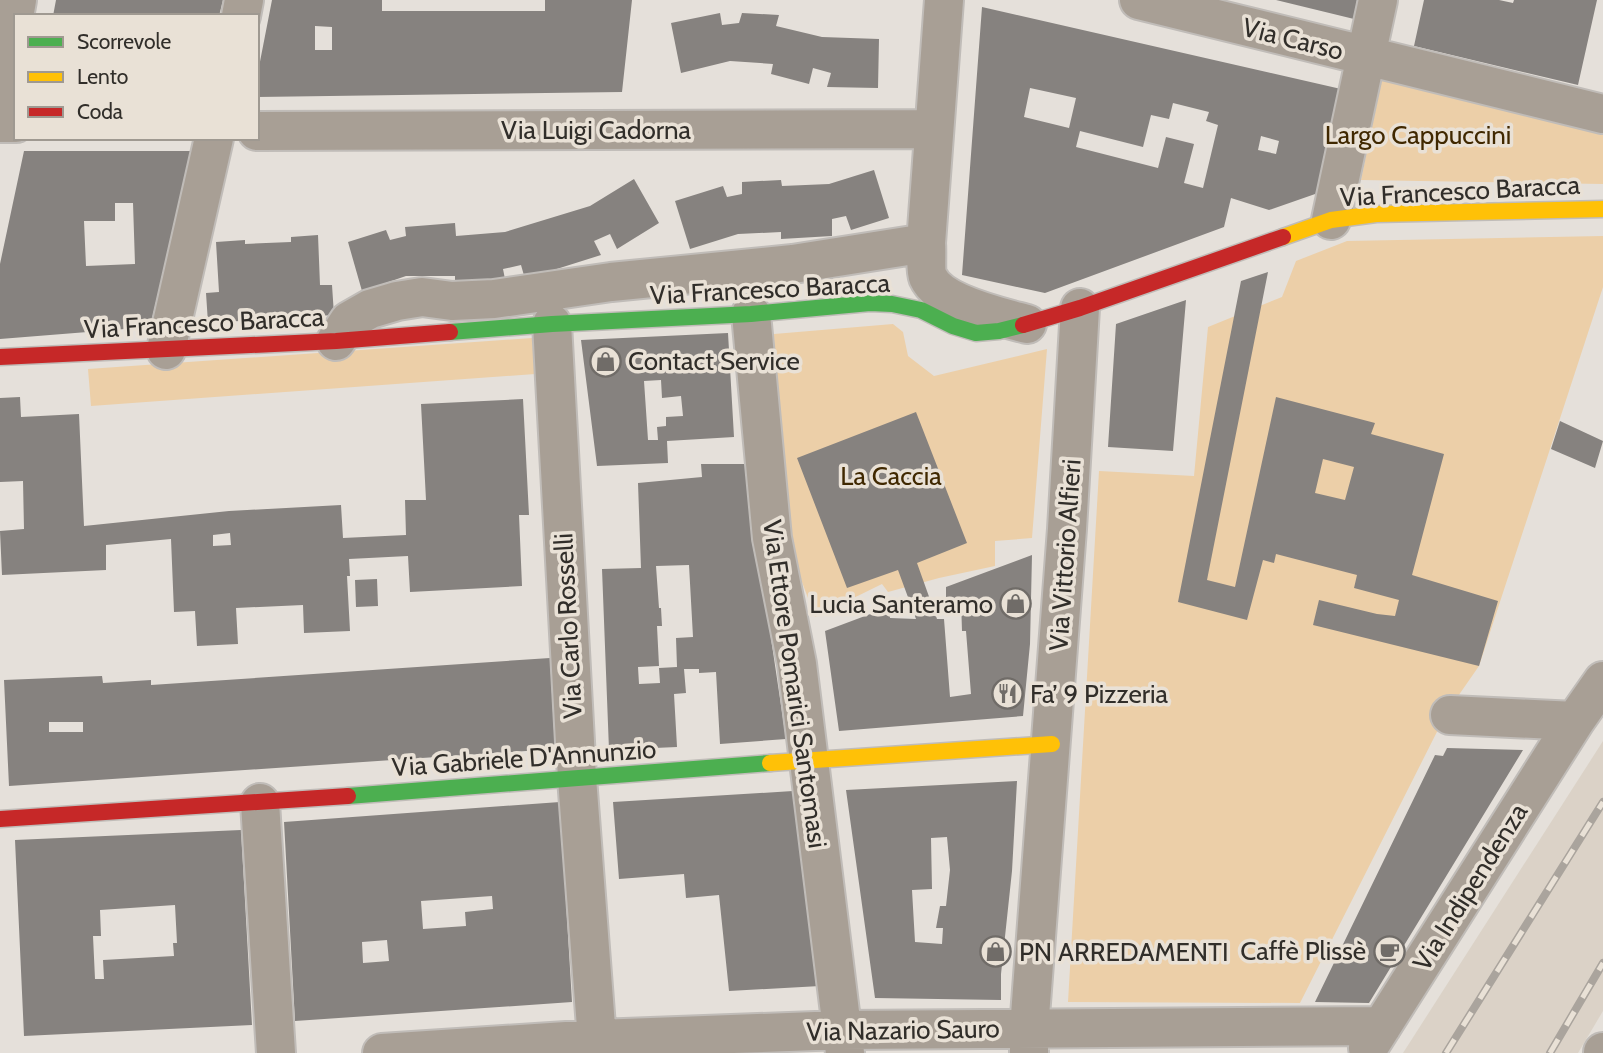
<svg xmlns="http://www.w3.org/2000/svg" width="1603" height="1053" font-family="Cabin,sans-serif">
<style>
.built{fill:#dbd2c7}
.green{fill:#eccfa8}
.building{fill:#86827f;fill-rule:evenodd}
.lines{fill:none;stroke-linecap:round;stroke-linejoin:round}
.street-casing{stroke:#c0bcb8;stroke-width:42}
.fast-casing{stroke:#c0bcb8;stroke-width:19}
.slow-casing{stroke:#c0bcb8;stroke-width:19}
.jam-casing{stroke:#c0bcb8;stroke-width:19}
.street{stroke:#a89f95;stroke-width:38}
.fast{stroke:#4caf50;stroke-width:16}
.slow{stroke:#ffc107;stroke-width:16}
.jam{stroke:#c62828;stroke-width:16}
.rail-casing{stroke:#aaa49d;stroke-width:8}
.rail{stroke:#e9e1d6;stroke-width:5;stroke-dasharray:16;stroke-linecap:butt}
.labels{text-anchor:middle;stroke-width:7;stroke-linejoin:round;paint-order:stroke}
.street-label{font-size:26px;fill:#312e2a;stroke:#e9e1d6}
.park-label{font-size:26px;fill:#402800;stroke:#e9e1d6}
.poi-label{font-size:26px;fill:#312e2a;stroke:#e9e1d6;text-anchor:start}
</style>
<rect width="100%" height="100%" fill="#e5e0da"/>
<path class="built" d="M1603 741V1011L1578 1053H1403Z"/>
<path class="green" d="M1382 79 1603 129V184L1361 180Z
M1603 236V287L1479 666 1447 712 1300 1003 1068 1002 1099 471 1194 476 1208 327 1282 297 1296 261 1347 241Z
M893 324 903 332 908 356 934 376 1047 349 1032 538 995 541V566L939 578 888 592 882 584 815 617 792 555 778 460 774 334Z
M532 338 535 374 91 406 88 369Z"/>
<path class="building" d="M56 0H223L219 16H53Z
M272 0H382V11H545V0H632L622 92 257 97V77ZM315 26 332 27V50H315Z
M1276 0H1357L1354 19Z
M1424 0H1499L1513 3 1514 0H1597L1578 85 1414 46Z
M982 7 1341 89 1318 193 1269 210 1231 198 1224 227 1045 293 962 275ZM1030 88 1076 98 1069 128 1024 117ZM1173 103 1209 112 1206 121 1218 125 1203 188 1184 183 1194 144 1166 137 1158 168 1076 147 1080 131 1143 147 1151 115 1169 119ZM1261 136 1279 141 1276 154 1258 150Z
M720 13 722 25 739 23 742 13 779 15 776 26 822 37 879 39 878 88 827 87 831 73 813 68 809 84 771 74 773 64 730 61 681 73 671 23Z
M24 151H192L150 327 0 339V264ZM115 203H133L135 264 86 266 84 221H115Z
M874 170 889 218 851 230 846 216 832 219V236L781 239V232L738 234 690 249 675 201 723 186 727 197 742 194V182L781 180 782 186 829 184Z
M634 179 659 223 617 249 610 234 594 241 601 255 525 279 521 265 503 269 506 284 455 287V276H406L362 291 348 242 386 230 390 240 406 236 405 227 455 223 456 236 505 232 590 206Z
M318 235 320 285H332L334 315 208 323 206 293 219 292 216 242 245 240V244L291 242V237Z
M1268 272 1207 580 1235 587 1276 397 1375 423 1371 434 1444 454 1412 575 1498 601 1479 666 1313 625 1319 600 1377 614 1395 616 1399 600 1354 588 1357 575 1276 554 1274 563 1263 560 1247 620 1178 602 1241 281ZM1323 459 1354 467 1345 500 1315 493Z
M1186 300 1173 451 1108 447 1116 324Z
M728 333 734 437 667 441 668 463 597 466 581 340ZM661 380 662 398 681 396 683 416 666 417V426L657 427 658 440H648L644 381Z
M20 397 21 417 79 414 84 526 229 511 341 505 343 538 406 535 405 500H426L421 404 523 399 529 515H519L522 586 410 592 408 556 349 559 350 576H347L350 631 304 633 303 605 236 608 238 644 197 646 195 611 174 612 171 539 106 545V570L2 575 0 531 24 529 23 481 0 482V398ZM230 533 231 545 213 546V535Z
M916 412 967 543 917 563 937 619H944L950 697 971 694 966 631H962L961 600 946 601V587L1032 555 1030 644 1023 716 839 731 825 631 889 607 890 618 916 619 898 570 847 588 797 458Z
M1560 421 1603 441 1595 468 1551 449Z
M701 464H745L786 739 720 744 716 672 699 673V669H684L686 693 674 694 677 747 609 750 602 569 641 568 638 483 702 477ZM689 565 693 637 676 638 677 667 659 668 660 683 639 684 638 667 659 666 657 626H662L661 608H659L656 566Z
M377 579 378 606 356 607 355 580Z
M550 658 555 749 9 786 4 680 102 676 103 683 151 680V685ZM49 722H83V732H49Z
M1447 748 1523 750 1369 1003 1315 1002 1435 755 1443 756Z
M1017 781 1012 871 1001 974V1000L875 998 846 790ZM947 837 950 870 946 906H940L936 928H943L942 944 915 942 912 890 932 889 931 838Z
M793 791 820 986 729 991 719 895 686 898 684 874 619 879 613 802Z
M560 802 572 1002 295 1021 284 822ZM492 896 493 909 465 912 466 926 423 929 421 901ZM387 940 389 961 363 963 362 942Z
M241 830 252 1025 24 1036 15 840ZM175 905 177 943H173L174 956 103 960 104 979H95L93 936H101L100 910Z"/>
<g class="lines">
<defs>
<path id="street" d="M944 0 926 243C927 252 925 270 928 277 940 304 1001 317 1027 324
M1139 0 1603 114
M241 16 244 0
M0 98 17 0
M0 123H16
M257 131 934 129
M1331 220 1378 0
M751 314 772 538 797 664 845 1053
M552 324 577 778 598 1053
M336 341 349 321 370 309 397 301 422 297 452 301 494 299 611 282 793 264 926 243
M166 350 214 138
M1450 715 1575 721
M260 803 276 1053
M1368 1048 1575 721 1603 681
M382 1053 597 1039 842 1030 1382 1026
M1029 1053V1029L1067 529 1080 308
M1603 1053V1052"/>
<path id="fast" d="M450 332 552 324 751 314 870 303 892 304 921 310 953 326 976 333 999 331 1023 325
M348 796 770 763"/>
<path id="slow" d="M1283 237 1331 220 1376 214 1603 209
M770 763 1052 744"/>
<path id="jam" d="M1023 325 1080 308 1283 237
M0 357 336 341 450 332
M0 819 348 796"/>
</defs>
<use href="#street" class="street-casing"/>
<use href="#fast" class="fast-casing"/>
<use href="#slow" class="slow-casing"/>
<use href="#jam" class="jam-casing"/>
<use href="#street" class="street"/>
<use href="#fast" class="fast"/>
<use href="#slow" class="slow"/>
<use href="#jam" class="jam"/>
<defs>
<path id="rail" d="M1446 1053 1603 802
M1550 1053 1603 963"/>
</defs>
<use href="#rail" class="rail-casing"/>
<use href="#rail" class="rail"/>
</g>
<defs>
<symbol id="shop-ring" viewBox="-11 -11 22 22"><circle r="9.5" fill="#e9e1d6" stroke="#706c68" stroke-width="1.5"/><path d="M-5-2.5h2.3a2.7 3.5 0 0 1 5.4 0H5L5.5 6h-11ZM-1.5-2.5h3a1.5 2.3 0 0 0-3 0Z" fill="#706c68"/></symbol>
<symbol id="restaurant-ring" viewBox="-11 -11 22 22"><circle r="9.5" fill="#e9e1d6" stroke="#706c68" stroke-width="1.5"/><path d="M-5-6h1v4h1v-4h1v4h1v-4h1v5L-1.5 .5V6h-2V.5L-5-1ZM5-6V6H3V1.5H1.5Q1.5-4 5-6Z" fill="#706c68"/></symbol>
<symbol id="cafe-ring" viewBox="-11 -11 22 22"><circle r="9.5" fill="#e9e1d6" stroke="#706c68" stroke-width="1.5"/><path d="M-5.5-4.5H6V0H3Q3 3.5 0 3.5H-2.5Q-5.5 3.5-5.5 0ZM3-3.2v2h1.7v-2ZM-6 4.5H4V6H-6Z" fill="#706c68"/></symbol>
</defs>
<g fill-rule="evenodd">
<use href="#shop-ring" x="588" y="344" width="35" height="35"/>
<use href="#shop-ring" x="998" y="586" width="35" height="35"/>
<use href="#restaurant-ring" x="990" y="676" width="35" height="35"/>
<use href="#cafe-ring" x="1372" y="934" width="35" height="35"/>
<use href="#shop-ring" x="978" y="934" width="35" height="35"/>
</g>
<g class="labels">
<g class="street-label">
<text transform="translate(1293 39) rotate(14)" y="9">Via Carso</text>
<text x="596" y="139">Via Luigi Cadorna</text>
<text transform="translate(1460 191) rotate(-3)" y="9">Via Francesco Baracca</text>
<text transform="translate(770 289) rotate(-3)" y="9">Via Francesco Baracca</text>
<text transform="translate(204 323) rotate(-3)" y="9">Via Francesco Baracca</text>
<text transform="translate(1065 555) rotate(-86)" y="9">Via Vittorio Alfieri</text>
<text transform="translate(568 626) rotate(-93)" y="9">Via Carlo Rosselli</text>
<text transform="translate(795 684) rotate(82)" y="9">Via Ettore Pomarici Santomasi</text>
<text transform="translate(524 758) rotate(-4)" y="9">Via Gabriele D'Annunzio</text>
<text transform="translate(1470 887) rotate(-58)" y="9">Via Indipendenza</text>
<text transform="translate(903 1030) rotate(-1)" y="9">Via Nazario Sauro</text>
</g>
<g class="park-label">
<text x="1418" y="144">Largo Cappuccini</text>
<text x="891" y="485">La Caccia</text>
</g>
<g class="poi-label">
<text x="628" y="370">Contact Service</text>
<text x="993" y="613" text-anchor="end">Lucia Santeramo</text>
<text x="1030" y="703">Fa’ 9 Pizzeria</text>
<text x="1366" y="960" text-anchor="end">Caffè Plissè</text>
<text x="1019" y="961">PN ARREDAMENTI</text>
</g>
</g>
<rect x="14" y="14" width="245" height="126" fill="#e9e1d6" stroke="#9f9991" stroke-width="2"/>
<rect x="28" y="37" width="35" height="10" fill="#4caf50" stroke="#9f9991" stroke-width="2"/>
<text x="77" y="49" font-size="21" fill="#312e2a">Scorrevole</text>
<rect x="28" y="72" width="35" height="10" fill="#ffc107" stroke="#9f9991" stroke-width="2"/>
<text x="77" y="84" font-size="21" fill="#312e2a">Lento</text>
<rect x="28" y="107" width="35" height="10" fill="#c62828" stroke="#9f9991" stroke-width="2"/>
<text x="77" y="119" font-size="21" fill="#312e2a">Coda</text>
</svg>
